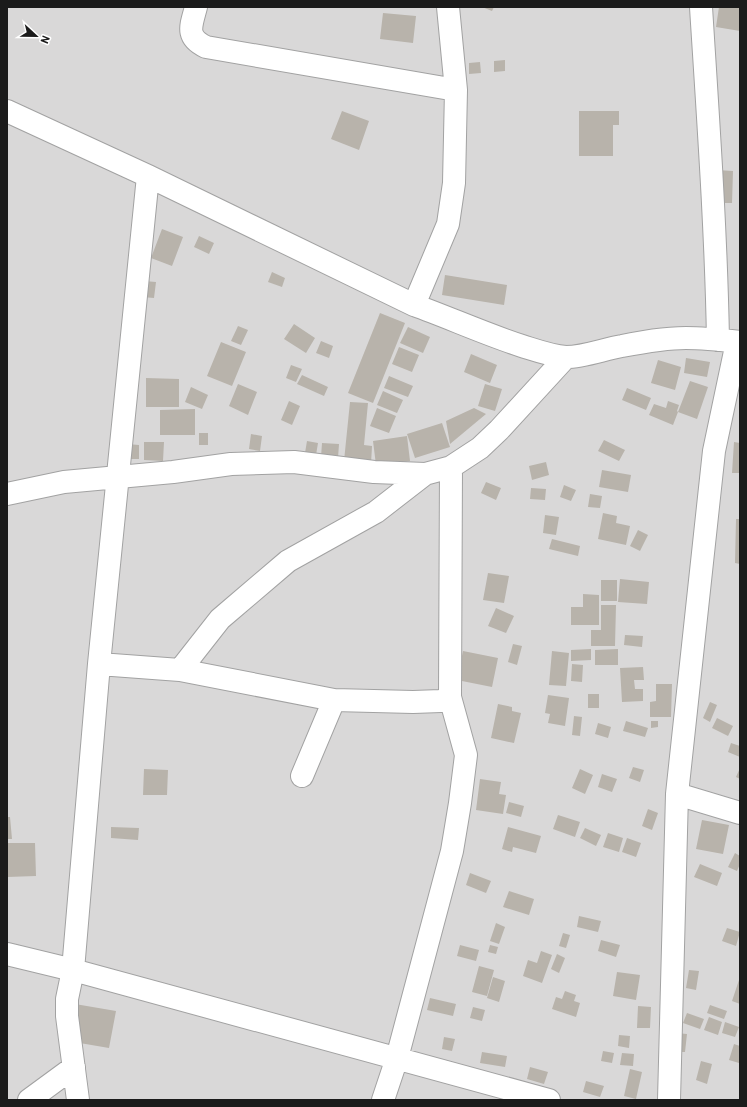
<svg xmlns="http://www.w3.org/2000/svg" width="747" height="1107" font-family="Barlow,sans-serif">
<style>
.residential{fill:#d9d8d8}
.building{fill:#b8b3ab}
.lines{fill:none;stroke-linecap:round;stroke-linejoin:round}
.minor-casing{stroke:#a2a2a2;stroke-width:24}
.minor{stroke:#fff;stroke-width:22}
</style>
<rect width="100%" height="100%" fill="#ecebe1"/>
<path class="residential" d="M7 7H740V1100H7Z"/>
<path class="building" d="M482 7H494L492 11Z
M719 7H740V31L716 27Z
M383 13 416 16 413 43 380 39Z
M505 60V71L494 72V61Z
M480 62 481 73 469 74V63Z
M342 111 369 121 359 150 331 139Z
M579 111H619V125H613V156H579Z
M717 170 733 171 732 203H716Z
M162 229 183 237 172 266 151 258Z
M199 236 214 243 209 254 194 247Z
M272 272 285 278 282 287 268 282Z
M445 275 507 285 504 305 442 295Z
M144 281 156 282 154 298 142 297Z
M380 313 405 323 373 403 348 393Z
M294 324 315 338 306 353 284 339Z
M238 326 248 330 241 345 231 341Z
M408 327 430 337 423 353 400 343Z
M321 341 333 346 329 358 316 353Z
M221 342 246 352 232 386 207 376Z
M399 347 419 355 412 372 392 364Z
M471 354 497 365 490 383 464 372Z
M686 358 710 362 707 377 684 373Z
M658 360 681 367 675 390 651 383Z
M291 365 302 369 296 382 286 378Z
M302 375 328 387 324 396 297 384Z
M389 376 413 386 408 397 384 388Z
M146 378 179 379V407H146Z
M690 381 708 387 697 419 678 412Z
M238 384 257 392 248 415 229 406Z
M485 384 502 389 495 411 478 406Z
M191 387 208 395 202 409 185 402Z
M627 388 651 398 646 410 622 400Z
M383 391 403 400 397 413 377 405Z
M289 401 300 406 292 425 281 420Z
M668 401 679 405 677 411 678 412 673 425 649 415 654 404 666 408Z
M350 402 368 403 364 445 372 446 371 464 344 461Z
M377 408 396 416 389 433 370 426Z
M474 408 486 414 450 444 446 421Z
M195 409V435H160V410Z
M442 423 450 447 415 458 407 434Z
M199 433H208V445H199Z
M251 434 262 436 260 451 249 449Z
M407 436 410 461 376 465 373 441Z
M604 440 625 450 619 461 598 451Z
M307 441 318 443 316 455 305 453Z
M144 442H164L163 461 144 460Z
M734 442 740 443V473H732Z
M322 443 339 444 338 458 321 457Z
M127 444 139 445V459H126Z
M546 462 549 475 532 480 529 466Z
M602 470 631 475 628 492 599 487Z
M486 482 501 488 496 500 481 493Z
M564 485 576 490 571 501 560 497Z
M531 488 546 489 545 500 530 499Z
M590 494 602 496 600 508 588 507Z
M603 513 617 516 616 523 630 526 626 545 598 539Z
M545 515 559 517 556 535 543 533Z
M736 519H740V564L735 563Z
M638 530 648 535 640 551 630 546Z
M552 539 580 546 578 556 549 549Z
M488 573 509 576 504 603 483 600Z
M620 579 649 582 647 604 618 602Z
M601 580H617V601H601Z
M583 594 599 595V625H571V607H583Z
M601 605H616L615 646H591V630H601Z
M496 608 514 616 506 633 488 626Z
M625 635 643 636 642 647 624 645Z
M513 644 522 646 517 665 508 662Z
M591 649V660L571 661V650Z
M618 649V665H595V650Z
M463 651 498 658 492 687 457 680Z
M552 651 569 653 566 686 549 685Z
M572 664 583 665 582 682 571 681Z
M643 667 644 680H634L635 689H643V701L622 702 620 668Z
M656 684H672L671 717H650V702L656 701Z
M588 694H599V708H588Z
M548 695 569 698 565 726 548 723 550 714 545 713Z
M710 702 717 705 710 722 703 718Z
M498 704 512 707V711L521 713 514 743 491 738Z
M574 716 582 717 580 736 572 735Z
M717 718 733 726 728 736 712 728Z
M626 721 648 728 645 737 623 731Z
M651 721H658V727L651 728Z
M598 723 611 727 608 738 595 734Z
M731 743 740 746V757L728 752Z
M633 767 644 770 640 782 629 778Z
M740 768V779L736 777Z
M144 769 168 770 167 795H143Z
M580 769 593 775 585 794 572 788Z
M602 774 617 779 612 792 598 787Z
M480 779 501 782 499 794 506 795 503 814 476 810Z
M509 802 524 806 521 817 506 813Z
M648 809 658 813 652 830 642 826Z
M558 815 580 822 575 837 553 829Z
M7 817H10L12 839H7Z
M702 820 729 825 723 854 696 849Z
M111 827 139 828 138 840 111 838Z
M508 827 541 836 536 853 513 847 512 852 502 849Z
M585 828 601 835 596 846 580 838Z
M608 833 623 838 619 852 603 847Z
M627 838 641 843 636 857 622 852Z
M7 843H35L36 876 7 877Z
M735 853 740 856V864L737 871 728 867Z
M700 864 722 873 717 886 694 877Z
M470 873 491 881 486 893 466 885Z
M509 891 534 899 529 915 503 907Z
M579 916 601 921 598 932 577 927Z
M496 923 505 927 499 944 490 941Z
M727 928 740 932 736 946 722 941Z
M563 933 570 935 566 948 559 946Z
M601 940 620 945 616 957 598 951Z
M460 945 479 950 476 961 457 956Z
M490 945 498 947 496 954 488 952Z
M541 951 552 955 542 983 523 976 528 960 537 963Z
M557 954 565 958 559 973 551 969Z
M479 966 494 970 487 996 472 992Z
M689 970 699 971 696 990 686 988Z
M617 972 640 975 636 1000 613 996Z
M493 977 505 981 499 1002 487 998Z
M740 977V1004L732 1001Z
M565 991 576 995 574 1001 580 1003 576 1017 552 1009 556 997 562 999Z
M430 998 456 1004 453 1016 427 1010Z
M75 1004 116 1011 109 1048 68 1041Z
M710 1005 727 1011 724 1019 707 1013Z
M638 1006 651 1007 650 1028H637Z
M473 1007 485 1010 482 1021 470 1018Z
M687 1013 704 1019 700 1029 683 1023Z
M709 1017 722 1022 718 1035 704 1030Z
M725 1022 739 1027 735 1037 722 1033Z
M676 1033 687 1034 685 1052H675Z
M619 1035 630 1036 629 1048 618 1046Z
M444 1037 455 1039 452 1051 442 1049Z
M734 1044 740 1046V1060L739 1063 729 1060Z
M603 1051 614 1053 612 1063 601 1061Z
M482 1052 507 1056 505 1067 480 1063Z
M622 1053 634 1054 633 1066 620 1065Z
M701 1061 712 1064 707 1084 696 1080Z
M530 1067 548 1072 544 1084 527 1079Z
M630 1069 642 1072 636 1099 624 1096Z
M586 1081 604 1086 600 1097 583 1092Z"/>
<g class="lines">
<defs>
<path id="minor" d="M196 7C191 26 185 37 206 47L456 90
M701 7C708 118 716 229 718 340
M7 111 148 176 414 305C450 318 485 334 522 346 535 350 551 356 566 357 584 357 604 349 622 346 643 342 664 338 686 338 704 338 722 340 740 342
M414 305 448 224 454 183 456 90 448 7
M7 494 64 482 173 472 231 464 294 462 374 472 425 474 451 467 480 448 499 430 566 357
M99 664 180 670 334 700 413 702 441 701 450 697
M180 670 220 619 288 561 376 512 425 474
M302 776 334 700
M677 794 740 813
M7 954 73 970 549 1100
M29 1100 74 1067
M78 1100 67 1016V999L73 970 99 664 148 176
M383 1100 397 1058 452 851 460 803 466 755 450 697 451 467
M669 1100 677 794 714 451 737 342"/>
</defs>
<use href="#minor" class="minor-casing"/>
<use href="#minor" class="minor"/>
</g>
<rect width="747" height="1107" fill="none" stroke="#1b1b1b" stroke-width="16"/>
<g transform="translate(36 36) rotate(112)" stroke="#ffffff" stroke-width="3" paint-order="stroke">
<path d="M0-3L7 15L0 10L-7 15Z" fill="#1b1b1b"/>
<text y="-6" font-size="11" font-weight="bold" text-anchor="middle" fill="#1b1b1b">N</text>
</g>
</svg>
